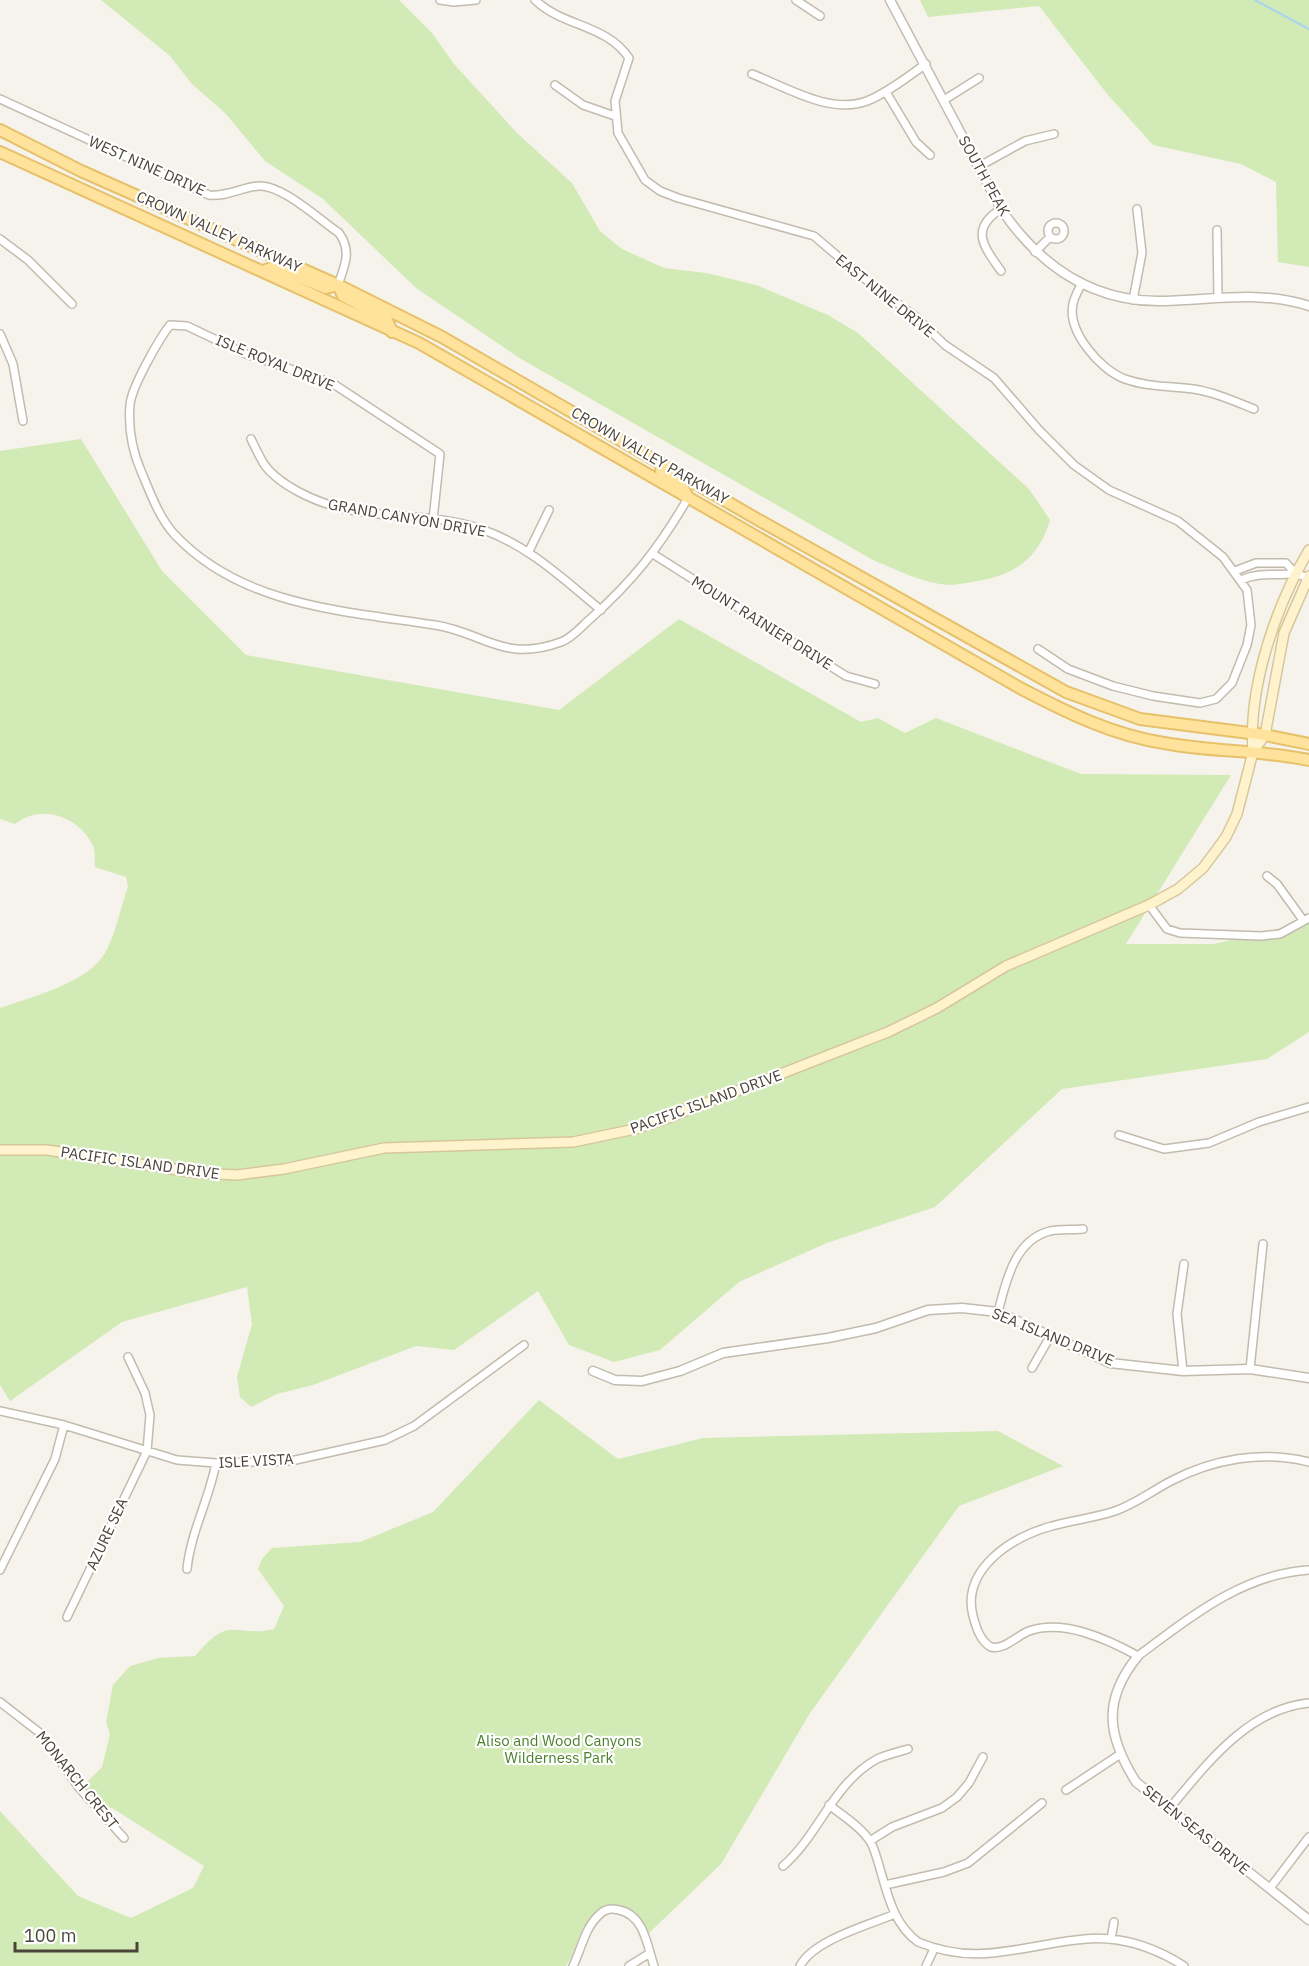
<svg xmlns="http://www.w3.org/2000/svg" width="1309" height="1966" font-family="'IBM Plex Sans',sans-serif">
<style>
.green{fill:#d2eab5}
.lines{fill:none;stroke-linecap:round;stroke-linejoin:round}
.stream{stroke:#a9d4f2;stroke-width:2}
.minor-casing{stroke:#c2bbae;stroke-width:10}
.tertiary-casing{stroke:#c2bbae;stroke-width:11}
.secondary-casing{stroke:#d6c79b;stroke-width:12}
.primary-casing{stroke:#e6c16a;stroke-width:14}
.minor{stroke:#fff;stroke-width:7}
.tertiary{stroke:#fff;stroke-width:8}
.secondary{stroke:#fff3cd;stroke-width:9}
.primary{stroke:#ffe39c;stroke-width:10}
.labels{text-anchor:middle;stroke-width:4.5;stroke-linejoin:round;paint-order:stroke}
.street-label{font-size:15px;fill:#4b4439;stroke:#fff}
.park-label{font-size:15px;fill:#4a7f2a;stroke:#fff}
</style>
<rect width="100%" height="100%" fill="#f6f3ec"/>
<path class="green" d="M101 0H399L432 33 454 64 517 133 572 183 600 231 622 249 664 268 706 273 756 285 828 315 858 333 1029 489 1050 520C1038 561 1012 576 972 582 964 583 956 585 948 585 922 583 897 570 873 560L521 359 416 288 323 199 265 161 225 113 192 84 170 56Z
M920 0H1309V267L1278 262 1276 182 1241 164 1153 145 1108 95 1039 6 928 17Z
M81 439 162 571 246 655 559 710 679 619 861 722 878 718 905 733 936 718 1081 774 1231 775 1126 944H1214L1309 921V1032L1267 1059 1062 1089 935 1207 827 1243 739 1282 660 1350 614 1362 569 1345 538 1291 454 1350 416 1346 313 1385 277 1394 251 1407 240 1397 237 1377 252 1324 247 1287 122 1322 10 1401 0 1385V1008C31 997 88 983 105 953 115 936 121 906 128 887L126 877 95 867C94 860 96 849 92 844 77 815 40 804 15 824L0 819V451Z
M539 1400 618 1459 703 1438 998 1431 1063 1466 959 1506 810 1713 721 1864 648 1934C645 1922 637 1909 625 1907 582 1900 584 1938 566 1966H0V1811L78 1896 131 1918 193 1888 204 1866 112 1808C95 1807 87 1804 80 1789L102 1767 110 1734 106 1722 113 1685 130 1666 158 1658 195 1656C203 1647 214 1634 225 1631 238 1627 253 1635 274 1629L284 1606 258 1569 262 1559 272 1548 360 1542 433 1512Z"/>
<g class="lines">
<path class="stream" d="M1255 0 1309 29"/>
<defs>
<path id="minor" d="M440 0 454 2 476 0
M535 0C563 27 606 24 629 58L615 101 618 133 645 180 660 191 678 198 814 236 861 276 916 317 945 345 994 378 1039 430 1074 465 1109 490 1178 521 1223 557 1247 590 1251 625 1247 645 1232 683 1216 699 1200 703 1153 696 1113 686 1068 669 1038 649
M796 0 820 16
M752 74C786 87 830 115 867 101 889 92 907 77 926 64
M555 85 583 105 615 116
M886 92 916 142 930 155
M0 99 209 195C227 197 242 187 259 186 281 184 320 220 339 233 352 251 345 265 338 285
M944 100 979 78
M978 167 1025 141 1054 134
M1001 209C969 229 984 247 1001 271
M1048 231a8 8 0 1 1 16 0a8 8 0 1 1-16 0Z
M1217 230 1218 298
M0 239 28 260 72 304
M1035 252 1050 237
M1082 283C1079 289 1074 297 1073 304 1067 331 1100 370 1125 379 1147 387 1170 386 1193 389 1214 392 1234 401 1254 409
M1133 300 1142 253 1137 209
M0 334 13 364 23 421
M251 439C255 447 259 456 264 464 272 476 286 485 299 492 360 525 420 508 481 529 528 545 563 579 601 610
M433 520 440 454 332 383 246 354 187 326 170 325C159 339 131 388 130 405 128 429 132 450 141 471 150 492 159 518 175 535 242 606 344 611 435 625 485 633 503 663 561 642 572 638 581 627 589 620 633 581 659 548 688 498
M529 551 549 510
M653 554 846 676 875 684
M1235 571 1256 563H1286L1295 573 1308 578
M1241 580C1261 571 1276 577 1295 573
M1267 876 1277 884 1303 920
M1149 905 1167 929 1180 933 1261 936 1280 934 1309 918
M1119 1135 1164 1149 1209 1143 1259 1122 1309 1107
M998 1312C1006 1282 1014 1240 1050 1231 1060 1229 1073 1230 1083 1229
M1032 1368 1051 1335
M1250 1369 1263 1244
M1183 1371 1177 1314 1184 1264
M0 1411 64 1425 177 1460 216 1463 291 1461 385 1440 414 1426 524 1345
M1309 1462C1263 1450 1213 1459 1171 1481 1152 1491 1135 1504 1115 1511 1094 1518 1073 1520 1052 1526 1013 1536 961 1569 973 1616 976 1627 980 1641 991 1647 1005 1650 1016 1636 1029 1631 1064 1619 1107 1639 1138 1656 1189 1618 1242 1574 1309 1570
M187 1569C191 1531 209 1500 216 1463
M0 1570 55 1459 64 1425
M67 1617 147 1451 150 1415 145 1393 128 1357
M0 1702 40 1733 80 1789 124 1838
M1066 1790 1119 1755
M829 1805C842 1815 861 1827 870 1841 874 1847 876 1856 878 1862 887 1891 892 1923 918 1942 976 1966 1016 1947 1076 1940 1115 1934 1151 1945 1184 1966
M1169 1809C1206 1765 1247 1709 1309 1703
M870 1841 892 1827 942 1808 957 1797 969 1783 983 1757
M783 1866C820 1834 832 1784 877 1759 886 1755 898 1752 908 1749
M885 1885 944 1872 968 1863 1042 1803
M1270 1888 1309 1837
M1111 1939 1114 1922
M573 1966C581 1950 585 1928 598 1916 604 1909 610 1908 619 1910 644 1915 647 1945 654 1966
M629 1966 650 1953
M800 1966C813 1940 869 1925 895 1914
M926 1966 933 1951"/>
<path id="tertiary" d="M890 0 1001 209C1040 266 1092 303 1164 301 1213 300 1261 290 1309 306
M593 1371 615 1380 642 1381 680 1371 723 1353 828 1338 876 1328 928 1310 962 1308 998 1312 1110 1363 1183 1371 1250 1369 1309 1378
M1138 1656C1102 1700 1107 1736 1136 1782L1309 1920"/>
<path id="secondary" d="M1253 752C1248 687 1276 605 1309 550
M0 1150H47L198 1173 237 1175 284 1169 384 1148 573 1142 635 1129 668 1118 888 1032 937 1008 1006 966 1149 905 1178 889 1203 868 1226 837 1237 814 1253 752 1265 735 1284 633 1309 576"/>
<path id="primary" d="M0 130 81 171 338 285 442 337 757 519 1066 692 1140 719 1265 735 1309 744
M0 152 419 343 1020 688C1066 712 1112 735 1164 743 1212 752 1261 750 1309 760
M263 271 274 267 326 288 338 285
M338 285 343 296 386 318 392 332
M661 471 680 483 688 497"/>
</defs>
<use href="#minor" class="minor-casing"/>
<use href="#tertiary" class="tertiary-casing"/>
<use href="#secondary" class="secondary-casing"/>
<use href="#primary" class="primary-casing"/>
<use href="#minor" class="minor"/>
<use href="#tertiary" class="tertiary"/>
<use href="#secondary" class="secondary"/>
<use href="#primary" class="primary"/>
</g>
<g class="labels">
<g class="street-label">
<text transform="translate(147 166) rotate(24)" y="5">WEST NINE DRIVE</text>
<text transform="translate(984 176) rotate(61)" y="5">SOUTH PEAK</text>
<text transform="translate(219 232) rotate(24)" y="5">CROWN VALLEY PARKWAY</text>
<text transform="translate(885 296) rotate(39)" y="5">EAST NINE DRIVE</text>
<text transform="translate(275 363) rotate(22)" y="5">ISLE ROYAL DRIVE</text>
<text transform="translate(650 456) rotate(30)" y="5">CROWN VALLEY PARKWAY</text>
<text transform="translate(407 518) rotate(10)" y="5">GRAND CANYON DRIVE</text>
<text transform="translate(762 623) rotate(32)" y="5">MOUNT RAINIER DRIVE</text>
<text transform="translate(706 1102) rotate(-20)" y="5">PACIFIC ISLAND DRIVE</text>
<text transform="translate(140 1163) rotate(8)" y="5">PACIFIC ISLAND DRIVE</text>
<text transform="translate(1053 1337) rotate(22)" y="5">SEA ISLAND DRIVE</text>
<text transform="translate(256 1461) rotate(-3)" y="5">ISLE VISTA</text>
<text transform="translate(107 1534) rotate(-65)" y="5">AZURE SEA</text>
<text transform="translate(77 1780) rotate(51)" y="5">MONARCH CREST</text>
<text transform="translate(1196 1830) rotate(39)" y="5">SEVEN SEAS DRIVE</text>
</g>
<g class="park-label">
<text x="559" y="1746">Aliso and Wood Canyons<tspan x="559" dy="17">Wilderness Park</tspan></text>
</g>
</g>
<path d="M15 1942v9h122v-9" fill="none" stroke="#4b4439" stroke-width="3"/>
<text x="24" y="1942" font-size="18" fill="#4b4439" stroke="#ffffff" stroke-width="4.5" paint-order="stroke">100 m</text>
</svg>
